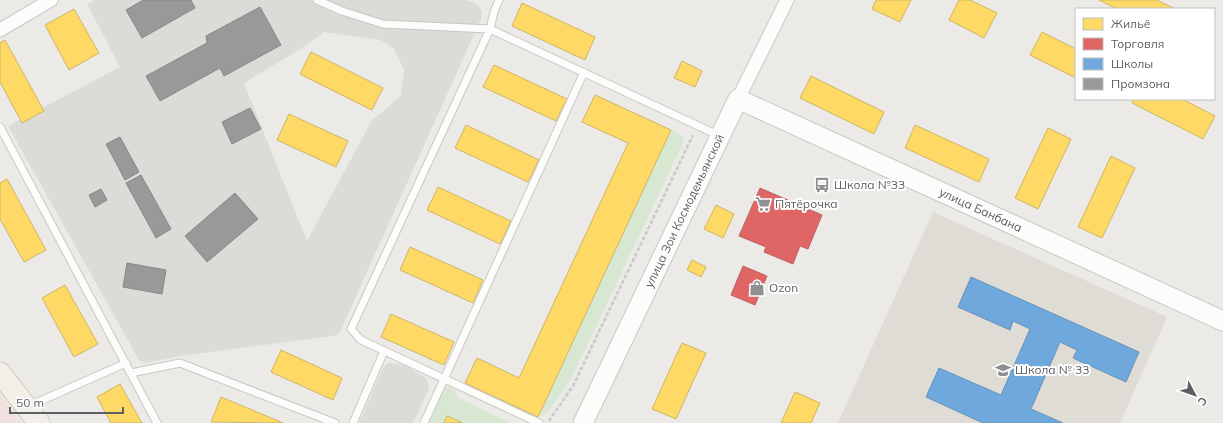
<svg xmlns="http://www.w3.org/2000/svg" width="1223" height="423" font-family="Mulish,sans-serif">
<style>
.industrial{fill:#dddbd8;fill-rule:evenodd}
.education{fill:#dfdcd6}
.medical{fill:#f1e2e0}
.green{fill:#d7e7d2}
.homes{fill:#ffd966;stroke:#ceb565}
.shops{fill:#e06666;stroke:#b86465}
.schools{fill:#6fa8dc;stroke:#6992b8}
.industry{fill:#999;stroke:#878889}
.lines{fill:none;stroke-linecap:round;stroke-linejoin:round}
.lane-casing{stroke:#c8c7c7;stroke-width:9}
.street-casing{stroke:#c8c7c7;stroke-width:15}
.secondary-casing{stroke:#c7c7c6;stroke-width:21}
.primary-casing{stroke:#d3c8b5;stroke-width:23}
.path{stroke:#c6cbc8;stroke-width:2.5;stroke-dasharray:4 2;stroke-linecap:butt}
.lane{stroke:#fcfcfb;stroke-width:7}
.street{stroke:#fcfcfb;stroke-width:13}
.secondary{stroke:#fcfcfb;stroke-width:19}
.primary{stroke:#f2efe8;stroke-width:21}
.labels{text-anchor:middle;stroke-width:4;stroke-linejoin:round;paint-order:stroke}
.poi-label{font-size:12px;fill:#5c6064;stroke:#fff;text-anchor:start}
.street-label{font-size:12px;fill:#5c6064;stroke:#fff}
</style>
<rect width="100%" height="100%" fill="#eceae6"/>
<path class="industrial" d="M95 0H465L470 1 478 5 482 12 481 19 339 334 333 336 187 355 144 363 139 360 8 126 120 67 87 4ZM324 32 381 40 394 49 404 70 401 95 385 110 372 120 307 241 244 83 299 50Z
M388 363 399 364 405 366 423 376 427 380 429 389 413 423H359L383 368Z"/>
<path class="education" d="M933 212 1167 317 1120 423H838Z"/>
<path class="medical" d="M0 394 15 415 22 423H0Z"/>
<path class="green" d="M671 130C676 132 683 134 684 141L570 381 548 411 544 414 538 417Z
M448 387 455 391 458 398 510 423H463L447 416 444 423H429L445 388Z"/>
<path class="homes" d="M876 0H911L900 22 872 9Z
M959 0H970L997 13 984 38 949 20Z
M1099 0H1157L1175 9H1117Z
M522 3 595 37 585 60 512 26Z
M74 9 99 53 69 70 45 25Z
M1042 32 1076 49V78L1030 55Z
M5 40 44 111 22 123 0 82V43Z
M311 52 383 88 372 110 300 74Z
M682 61 702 71 695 87 674 78Z
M494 65 567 99 556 121 483 87Z
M811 76 884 112 874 134 800 98Z
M595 95 671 130 538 417 465 383 477 358 519 378 628 143 582 122Z
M1134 99H1182L1215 116 1203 139 1132 103Z
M289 114 348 141 336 167 277 140Z
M466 125 539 160 528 182 455 148Z
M915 125 989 159 979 182 905 148Z
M1048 128 1071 139 1038 209 1015 198Z
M1111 156 1135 168 1102 238 1078 227Z
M7 179 46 250 24 262 0 219V183Z
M438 187 511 221 500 244 427 210Z
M716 205 734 214 723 238 704 229Z
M410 247 483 280 473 303 400 270Z
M692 260 706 267 701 277 687 270Z
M65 285 98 344 74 357 42 298Z
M391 314 454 342 444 365 381 337Z
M682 343 706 353 676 419 652 409Z
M281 350 342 378 333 400 271 372Z
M120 384 142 423H111L97 397Z
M795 392 820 403 811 423H781Z
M221 397 283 423 211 422Z
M447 416 463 423H444Z"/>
<path class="shops" d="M760 188 822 215 808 249 800 246 793 264 764 252 766 247 739 236Z
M743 266 767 276 755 305 731 295Z"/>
<path class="schools" d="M971 277 1139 352 1126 382 1073 358 1077 350 1060 342 1031 409 1063 423H983L926 397 939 368 1001 395 1030 329 1013 321 1010 330 958 307Z"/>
<path class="industry" d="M143 0H191L195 8 142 38 126 10Z
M260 7 281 45 224 76 220 68 160 101 146 76 207 43 206 36Z
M250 108 261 129 232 144 222 122Z
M120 137 139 172 125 180 106 144Z
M141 175 171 229 156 238 126 183Z
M101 189 107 200 95 207 89 195Z
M235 193 258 219 207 262 185 236Z
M127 263 166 270 162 294 123 287Z"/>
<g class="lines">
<defs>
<path id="lane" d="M317 0 342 11 383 24 490 29 494 12 499 0
M0 127 157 423
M131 373 180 363 335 423
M29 406 126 363
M353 423 384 351
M424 423 584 72
M539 423 361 340 351 329 490 29 720 136"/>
<path id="street" d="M0 30 51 0
M738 99 787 0"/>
<g id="secondary">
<path id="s1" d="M583 423 738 99 1223 321"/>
</g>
<path id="primary" d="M0 373 39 423"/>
</defs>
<use href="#lane" class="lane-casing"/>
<use href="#street" class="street-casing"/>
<use href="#secondary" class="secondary-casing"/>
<use href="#primary" class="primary-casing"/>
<path class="path" d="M549 421 573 386 693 135"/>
<use href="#lane" class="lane"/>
<use href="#street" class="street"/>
<use href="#secondary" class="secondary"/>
<use href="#primary" class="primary"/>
</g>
<defs>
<symbol id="bus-bare" viewBox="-9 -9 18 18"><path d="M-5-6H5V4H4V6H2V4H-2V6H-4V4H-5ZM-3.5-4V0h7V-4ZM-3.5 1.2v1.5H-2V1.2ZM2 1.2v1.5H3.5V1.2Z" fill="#8e9092" stroke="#fff" stroke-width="2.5" paint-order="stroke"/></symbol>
<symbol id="supermarket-bare" viewBox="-9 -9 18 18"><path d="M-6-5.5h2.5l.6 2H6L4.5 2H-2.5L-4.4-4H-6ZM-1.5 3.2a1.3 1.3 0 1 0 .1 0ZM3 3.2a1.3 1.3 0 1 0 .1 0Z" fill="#8e9092" stroke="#fff" stroke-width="2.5" paint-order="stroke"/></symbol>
<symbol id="shop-bare" viewBox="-9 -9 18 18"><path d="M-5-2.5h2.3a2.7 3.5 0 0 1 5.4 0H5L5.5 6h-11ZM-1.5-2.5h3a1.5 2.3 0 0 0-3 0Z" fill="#8e9092" stroke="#fff" stroke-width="2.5" paint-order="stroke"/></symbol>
<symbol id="school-bare" viewBox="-9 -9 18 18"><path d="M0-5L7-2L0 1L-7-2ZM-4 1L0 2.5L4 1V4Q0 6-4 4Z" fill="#8e9092" stroke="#fff" stroke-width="2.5" paint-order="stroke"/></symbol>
</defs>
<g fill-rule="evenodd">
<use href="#bus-bare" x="811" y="174" width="22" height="22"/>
<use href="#supermarket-bare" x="752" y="193" width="22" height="22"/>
<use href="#shop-bare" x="746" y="277" width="22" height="22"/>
<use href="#school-bare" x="992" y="359" width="22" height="22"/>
</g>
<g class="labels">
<g class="poi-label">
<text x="834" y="189">Школа №33</text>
<text x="775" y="208">Пятёрочка</text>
<text x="769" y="292">Ozon</text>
<text x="1015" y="374">Школа № 33</text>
</g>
<g class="street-label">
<text dy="4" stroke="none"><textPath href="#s1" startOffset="626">улица Банбана</textPath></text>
<text dy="4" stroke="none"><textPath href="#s1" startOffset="235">улица Зои Космодемьянской</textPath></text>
</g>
</g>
<rect x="1075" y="8" width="140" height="92" fill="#ffffff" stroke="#bebfc1"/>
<rect x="1083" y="18" width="20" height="12" fill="#ffd966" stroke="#bebfc1"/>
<text x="1111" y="28" font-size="12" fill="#5c6064">Жильё</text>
<rect x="1083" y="38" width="20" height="12" fill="#e06666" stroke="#bebfc1"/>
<text x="1111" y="48" font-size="12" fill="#5c6064">Торговля</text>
<rect x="1083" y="58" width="20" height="12" fill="#6fa8dc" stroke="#bebfc1"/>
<text x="1111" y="68" font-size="12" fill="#5c6064">Школы</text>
<rect x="1083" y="78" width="20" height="12" fill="#999999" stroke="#bebfc1"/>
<text x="1111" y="88" font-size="12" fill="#5c6064">Промзона</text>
<g transform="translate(1195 395) rotate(131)" stroke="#ffffff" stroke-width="3" paint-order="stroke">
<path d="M0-3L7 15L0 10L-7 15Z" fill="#5c6064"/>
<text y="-6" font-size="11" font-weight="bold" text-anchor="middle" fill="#5c6064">С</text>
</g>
<path d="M10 407v6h113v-6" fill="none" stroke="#5c6064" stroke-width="2"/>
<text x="16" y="407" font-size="12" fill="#5c6064" stroke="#ffffff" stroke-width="3" paint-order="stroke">50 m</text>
</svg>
